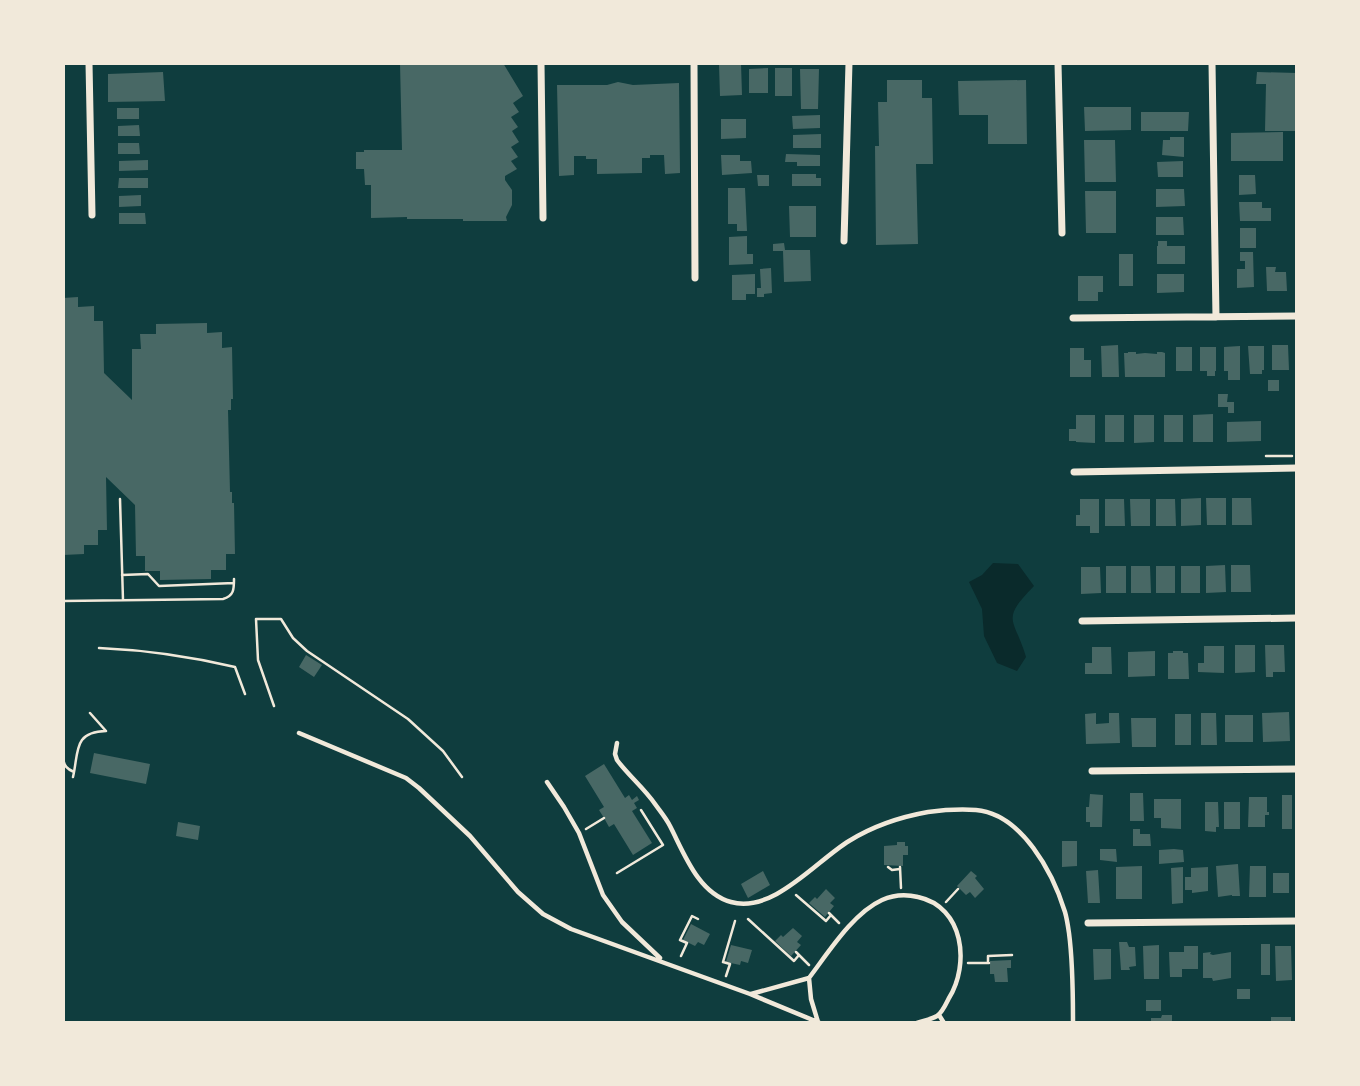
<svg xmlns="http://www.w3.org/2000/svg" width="1360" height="1086" font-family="'Asap Condensed',sans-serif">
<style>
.water{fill:#0a2a2b}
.building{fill:#486865}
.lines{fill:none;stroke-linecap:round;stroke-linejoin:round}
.path{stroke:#f1e9da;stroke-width:2.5}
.service{stroke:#f1e9da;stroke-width:4.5}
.minor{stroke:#f1e9da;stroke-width:7}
</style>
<rect width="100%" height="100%" fill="#0f3d3e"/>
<path class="water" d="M993 563 1018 564 1034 586C1000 621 1014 617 1026 657L1017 671 997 663 984 636 982 609 969 582 982 575Z"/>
<path class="building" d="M400 63H503L523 96 513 103 519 112 511 117 518 127 512 131 519 142 511 147 518 157 511 161 517 169 505 176V180L512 190V205L506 217 507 221H463V219H407V217L371 218V185H365L364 169H356V152H364V150H402Z
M741 63 742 95 720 96 719 64Z
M768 68V93H749V69Z
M775 68H792V96H775Z
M800 69H819L818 109H801Z
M163 72 165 101 108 102V74Z
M1257 72 1297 73V131H1265L1266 84H1256Z
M887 80H922V98H932L933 164H916L918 244 876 245 875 146H879L878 102H887Z
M1026 80 1027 144H988V115H959L958 81Z
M618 82 633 85 679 83 680 173 665 174 664 155H650V158H642V173L597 174V159H586V156H574V175L559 176 557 85H607Z
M1084 107H1131V130L1085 131Z
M117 108H139V119H117Z
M1141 112H1189L1188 131H1141Z
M820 115V128L793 129 792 116Z
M721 119H746V138L721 139Z
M139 125 140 136H118V126Z
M1283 132V161H1231V133Z
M821 134V148H793V135Z
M1170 137H1184V157L1162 155 1163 140H1170Z
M1084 140H1115L1116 182H1085Z
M118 143H139L140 154H118Z
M786 154 820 155V166H797V162H785Z
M721 155H740V161H751L752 173 722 175Z
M148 160V170L119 171V161Z
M1183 161V177H1158L1157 162Z
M792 174H816V178H821V186H792Z
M757 175H769V186H758Z
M1239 175H1255L1256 194 1239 195Z
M119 178H148V188H118Z
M728 188H745L747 231H737V224H728Z
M1156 189H1184L1185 206 1156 207Z
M1085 191H1116V233H1086Z
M141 195V206L119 207V196Z
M1239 202H1262V208H1271V221H1240Z
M789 206H816V237H790Z
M119 213H145L146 224H119Z
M1156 217H1183L1184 235H1156Z
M1240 228H1256V248H1240Z
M747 236V254H753V264L729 265V237Z
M1158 241H1167V246H1185V264H1157V246H1158Z
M784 243 785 250H810L811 281 784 282 783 251H773V244Z
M1240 252H1253L1254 287 1237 288V269H1245V261H1240Z
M1119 254H1133V286H1119Z
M1266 267H1276L1275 272H1286L1287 291H1267Z
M771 268 772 293 764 294V297H757V288H761L760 269Z
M755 274V294H746V300H732V275Z
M1157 274H1184V292L1157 293Z
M1078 276H1103V292H1098V301H1078Z
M78 297V307L94 306V321H103L104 373 132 400V349H141L140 334H156V324L207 323V333L222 332V348L232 347 233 399H231V410H228L230 492H232V503H234L235 554H226V570H211V579L160 580V571H145V556H136L135 505 106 477 107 530H98V545H84V554L63 555V298Z
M1118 345 1119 377H1102L1101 346Z
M1272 345H1288L1289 370H1272Z
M1240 346V380H1228V371H1224V347Z
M1248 346H1264V370H1262V374H1250Z
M1176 347H1192V371H1176Z
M1200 347H1216V371H1215V376H1207V371H1200Z
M1070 348H1084V360H1091V377H1070Z
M1128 352H1136V354L1145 353 1157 354V352H1162L1165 353V377H1125L1124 353H1128Z
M1268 380H1279V391H1268Z
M1218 394H1228L1227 402H1234V413H1228V407H1218Z
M1213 414V442H1193V415Z
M1076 415H1095V443L1076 442V441H1069V429H1076Z
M1105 415H1124V442H1105Z
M1134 415H1154V442L1134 443Z
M1164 415H1183V442H1164Z
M1261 421V441L1227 442V422Z
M1201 498V525L1181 526V499Z
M1206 498H1226V525H1207Z
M1232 498H1251L1252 525H1232Z
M1080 499H1099V533H1090V526H1076V515H1080Z
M1105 499H1124L1125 526H1105Z
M1130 499H1150V526H1131Z
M1156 499H1175L1176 526H1156Z
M1225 565 1226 592 1206 593V566Z
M1231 565H1250L1251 592H1231Z
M1106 566H1126V593H1106Z
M1131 566H1150L1151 593H1131Z
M1156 566H1175V593H1156Z
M1181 566H1200V593H1181Z
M1081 567H1100L1101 593 1081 594Z
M1235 645H1255V672L1235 673Z
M1265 645H1284L1285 672H1273V677H1266Z
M1204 646H1224V673L1198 672V663H1204Z
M1092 647H1111L1112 674H1085V663H1092Z
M1155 651V676L1128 677V652Z
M1173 651H1183V653H1188L1189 679H1168V653H1173Z
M306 655 322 665 314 677 299 667Z
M1289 712 1290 741 1263 742 1262 713Z
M1096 713V724L1109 723V713H1119L1120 743 1086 744 1085 714Z
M1201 713H1216L1217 745H1201Z
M1175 714H1191V745H1175Z
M1225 715H1253V742H1225Z
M1131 718H1156V747H1132Z
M94 753 150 764 146 784 90 773Z
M604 764 625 798 629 795 632 800 637 796 639 800 634 803 637 808 632 811 652 843 633 855 614 824 609 827 604 818 599 810 604 807 585 776Z
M1130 793H1143L1144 821H1130Z
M1090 794 1103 795 1102 827H1090V822H1086V807H1089Z
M1282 795H1292V829H1282Z
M1249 797H1267V812H1269V815H1265V827H1248Z
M1154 799H1181V829L1161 828V818H1154Z
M1205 802H1218L1219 827H1216V832L1205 831Z
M1224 802H1240V829H1224Z
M178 822 200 826 198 840 176 836Z
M1133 829H1140V834H1150L1151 846H1133Z
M1062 841H1077V866L1062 867Z
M897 842H905V846H908V855H903V866L884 865V846L897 845Z
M1100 849H1116L1117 862 1100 860Z
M1174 849 1183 850 1184 862 1159 864V850Z
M1238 864 1240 896H1232V895L1218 897 1216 866Z
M1142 866V899H1116V867Z
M1250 866H1266V897H1249Z
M1183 867V903L1172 904 1171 868Z
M1208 867V891L1192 893V890H1185V877H1191V868Z
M1098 870 1100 903H1088L1086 871Z
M763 871 770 885 748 898 741 884Z
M971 871 977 876 975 878 984 889 975 898 970 892 966 895 957 886Z
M1273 873H1289V893H1273Z
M826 889 835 898 830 903 834 906 825 917 809 903 815 897 817 899Z
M691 924 710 934 704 945 698 942 695 946 683 940Z
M793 928 802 936 797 942 801 945 791 956 775 941 781 935 783 937Z
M1119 942H1127L1129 947H1135L1136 966 1129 967 1130 970H1121Z
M1261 944H1270V975H1261Z
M731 945 752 950 748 963 741 961 740 965 726 962Z
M1159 945V979H1144L1143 946Z
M1184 946H1198V969H1182V977H1170L1169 952H1184Z
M1275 946H1291L1292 980 1276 981Z
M1093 949H1111V979L1094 980Z
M1211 952 1210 954 1213 955 1231 952V978L1213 981 1212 978H1203V953Z
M1011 960V968H1007L1008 982H995L994 974H990V961Z
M1237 989H1250V999H1237Z
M1146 1000H1161V1011H1146Z
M1162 1015H1172V1023H1151V1018H1161Z
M1271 1017H1291V1023H1271Z"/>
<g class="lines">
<path class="path" d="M1266 456H1292
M120 499 123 600
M122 575 148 574 159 586 234 583
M63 601 223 599C234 596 234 589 234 579
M99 648C146 650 188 656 235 667L245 694
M274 706 258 660 256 619H281L293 638 307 651 408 719 443 751 462 777
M90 713 106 731
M63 758C64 766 67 769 74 772
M73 777C79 751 73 732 106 731
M586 829 604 818
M888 867 892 870 900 869
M900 867 901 888
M617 873 663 845 641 810
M796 895 826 921 831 915
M946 902 958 889
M829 913 839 923
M748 919 794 961 799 955
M796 952 809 965
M681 956 687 943 680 940 692 916 698 919
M968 963H989
M988 963V956L1012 955
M726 976 730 964 723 962 735 921"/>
<path class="service" d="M299 733 406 778 419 788 470 836 518 892 543 914 571 929 750 994 820 1023
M617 743 615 754 617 760C628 775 644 788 655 804 660 811 666 818 670 826 684 853 698 893 731 902 773 914 816 861 849 841 873 826 900 817 928 812 943 810 960 809 976 810 1022 814 1053 873 1065 912 1067 919 1068 926 1069 933 1073 963 1073 993 1073 1023
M547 782 564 807 579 833 603 895 622 922 660 958
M809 978C828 953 853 913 882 900 893 895 906 894 918 897 964 907 970 964 949 998 946 1004 942 1013 937 1016 932 1019 923 1021 917 1023
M751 994 809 978 811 999 818 1022
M939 1015 944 1023"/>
<path class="minor" d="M89 63 92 215
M541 63 543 218
M694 63 695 278
M1058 63 1062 233
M1212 63 1216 317
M844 241 849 63
M1073 318 1297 316
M1074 472 1297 468
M1082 621 1297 618
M1092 771 1297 769
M1088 923 1297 921"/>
</g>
<rect width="1360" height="1086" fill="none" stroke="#f1e9da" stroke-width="130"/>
</svg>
